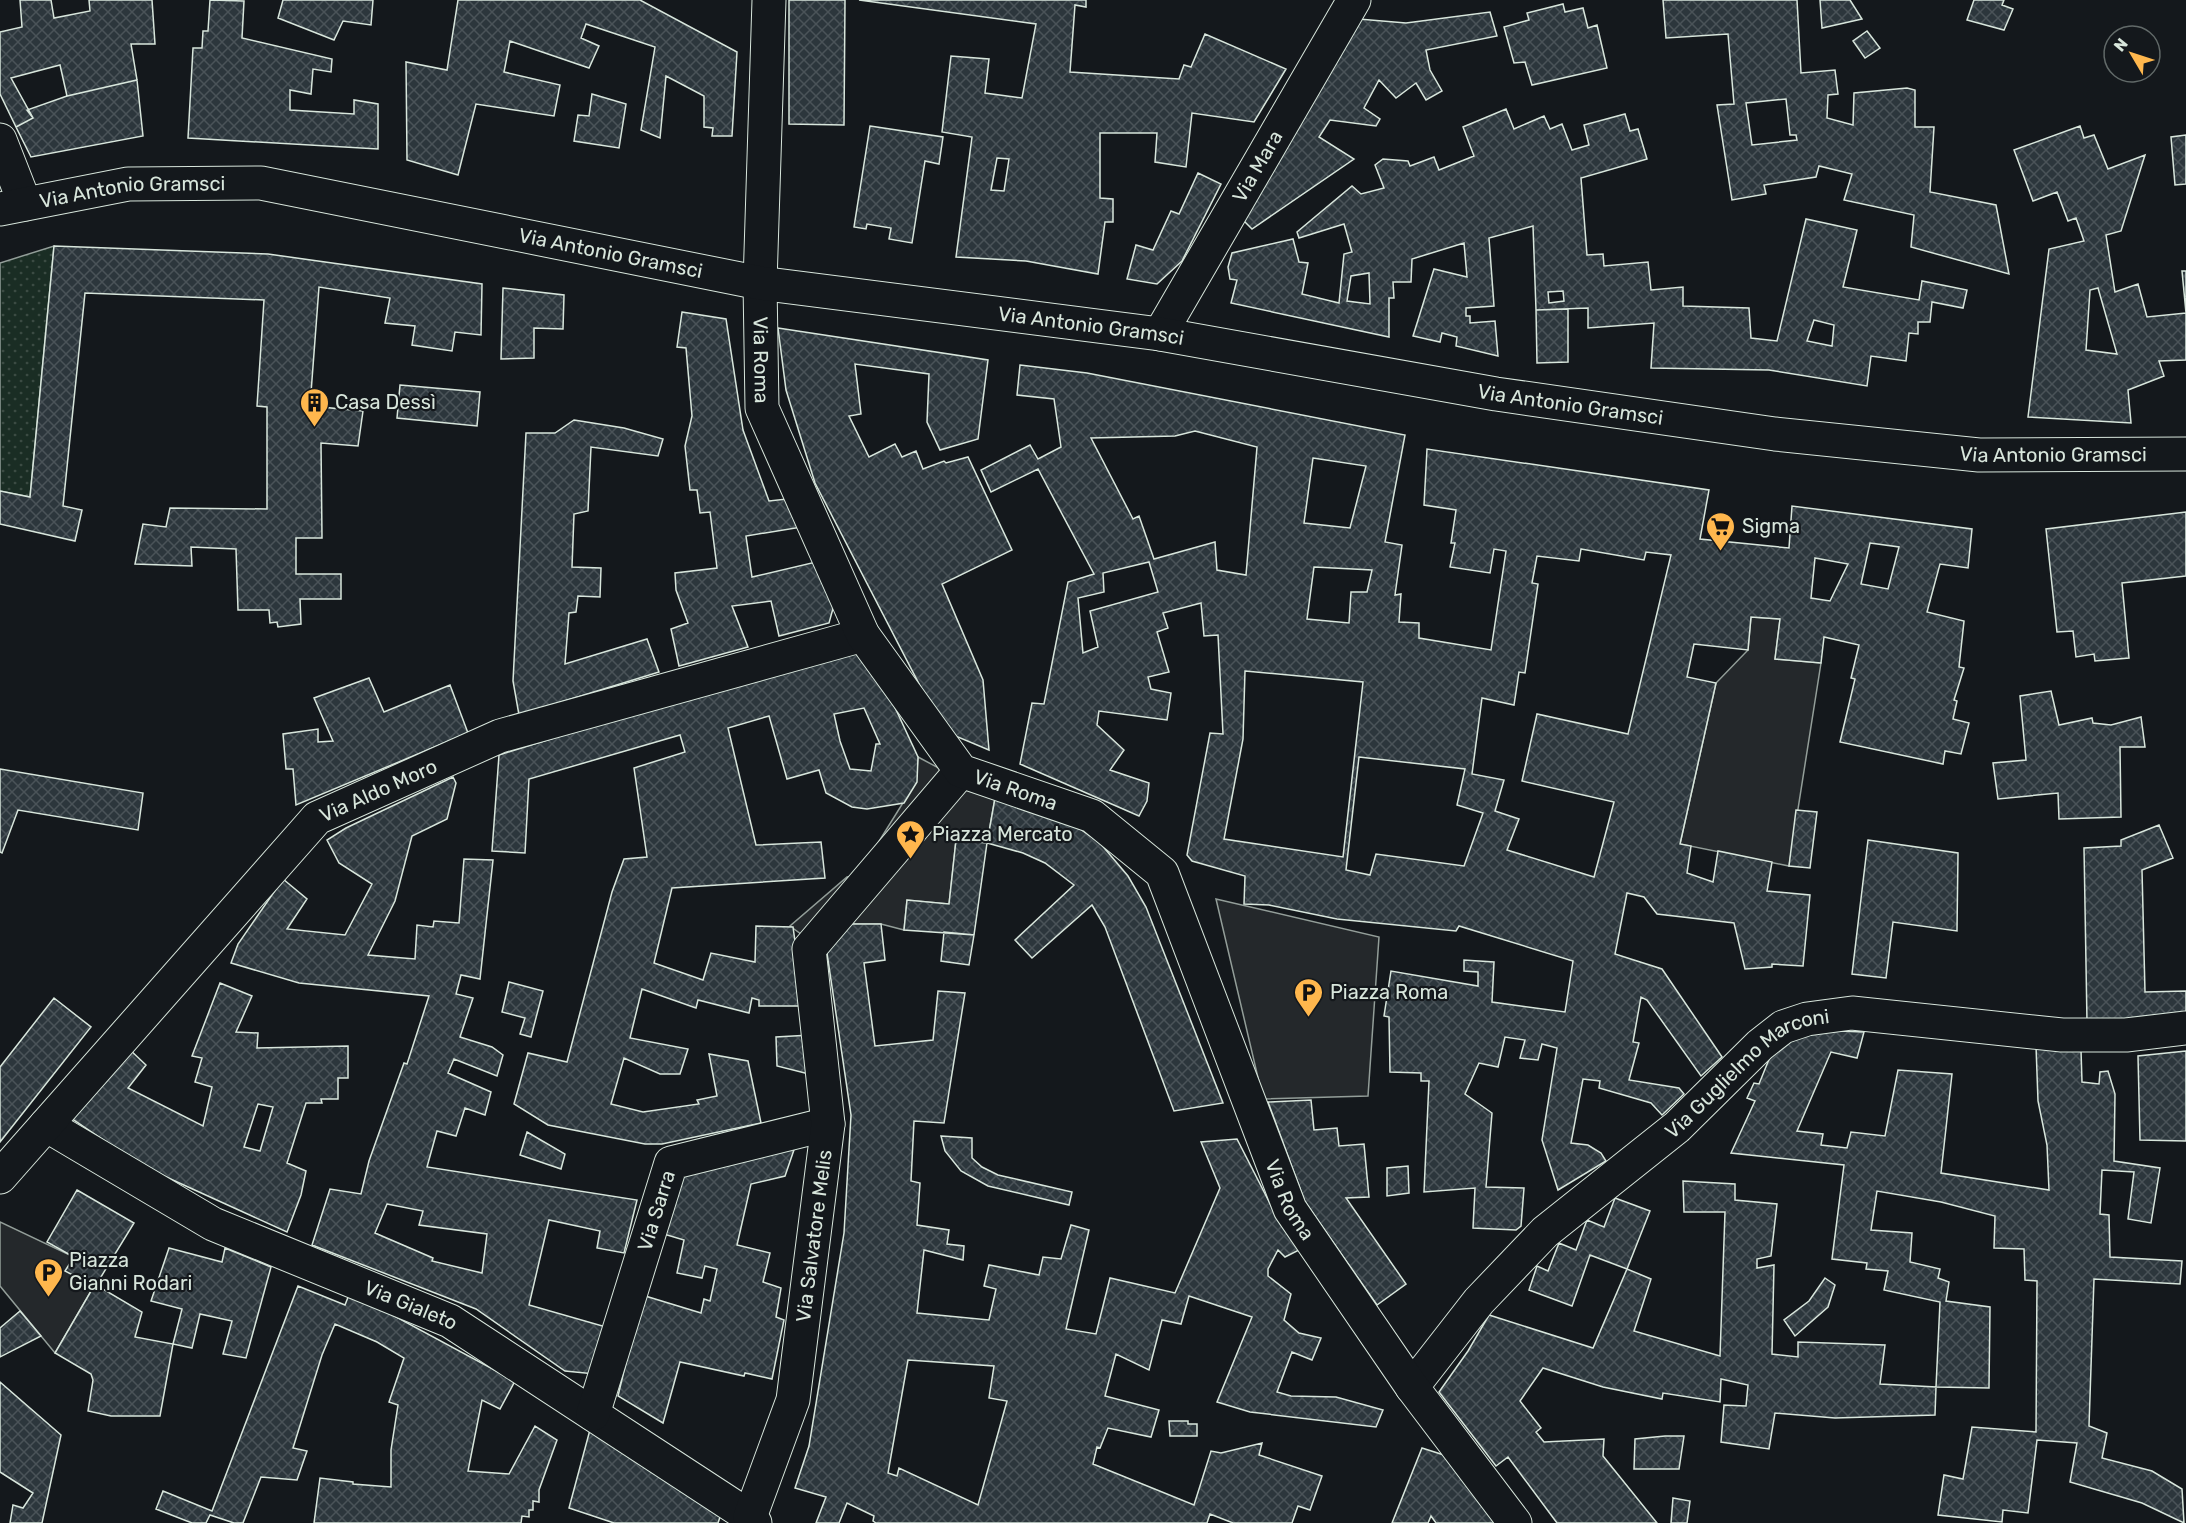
<svg xmlns="http://www.w3.org/2000/svg" width="2186" height="1523" font-family="Rubik,sans-serif">
<style>
.green{fill:url(#green-dots);stroke:#939e99;stroke-width:1.5}
.parking{fill:#24282b;stroke:#939e99;stroke-width:1.5}
.building{fill:url(#building-cross-hatch);stroke:#d8e6dc;stroke-width:1.5;fill-rule:evenodd}
.lines{fill:none;stroke-linecap:round;stroke-linejoin:round}
.street-casing{stroke:#d8e6dc;stroke-width:35}
.secondary-casing{stroke:#d8e6dc;stroke-width:35}
.street{stroke:#14181c;stroke-width:33}
.secondary{stroke:#14181c;stroke-width:33}
.labels{text-anchor:middle;stroke-width:4.5;stroke-linejoin:round;paint-order:stroke}
.street-label{font-size:20px;fill:#d8e6dc;stroke:#14181c}
.poi-label{font-size:20px;fill:#d8e6dc;stroke:#14181c;text-anchor:start}
</style>
<defs>
<pattern id="green-dots" width="8" height="8" patternUnits="userSpaceOnUse" patternTransform="scale(1.5)"><rect width="8" height="8" fill="#1a2d24"/><path d="M2 2h.1M6 6h.1" fill="none" stroke="#3b4b43" stroke-width="1.8" stroke-linecap="round"/></pattern>
<pattern id="building-cross-hatch" width="8" height="8" patternUnits="userSpaceOnUse" patternTransform="scale(1.5)"><rect width="8" height="8" fill="#2c363c"/><path d="M0 0l8 8M0 8l8-8" fill="none" stroke="#4a5358"/></pattern>
</defs>
<rect width="100%" height="100%" fill="#14181c"/>
<path class="green" d="M54 246 30 497 0 491V263Z"/>
<path class="parking" d="M1751 617 1780 619 1775 659 1821 663 1789 866 1680 844 1716 683 1748 650Z
M918 757 995 798 987 843 956 840 949 904 907 900 904 930 881 924H840L827 953 790 926 847 877 858 875 916 782Z
M1216 899 1379 937 1368 1096 1263 1099Z
M0 1222 74 1257 94 1286 55 1353 0 1286Z"/>
<path class="building" d="M20 0H51L54 18 90 11 89 0H152L155 44H131L137 80 67 96 60 65 11 78 33 118 16 127 0 94V32L22 27Z
M210 0 244 1 242 38 332 59 331 72 313 69 311 94 290 90V110L354 114V100L378 104V149L188 138 193 48H202L203 31H208Z
M283 0H373L371 25 343 21 334 40 278 18Z
M640 0 737 52 732 136H712L713 128 704 127V96L666 76 660 138 641 130 655 47 586 24 581 38 599 46 589 68 510 41 504 72 560 85 554 116 476 104 458 175 407 160 406 62 447 70 458 0Z
M789 0H845L844 125 789 124Z
M859 0H1086V7L1075 5 1070 72 1179 79 1184 65 1191 67 1205 34 1286 69 1254 122 1192 113 1186 167 1155 162 1157 133H1100V198L1113 199V222H1105L1098 274 1026 261 956 257 972 137 942 132 951 56 989 59 985 93 1022 98 1036 24ZM997 158 1009 159 1004 191 991 190Z
M1663 0H1797L1801 73 1835 70 1838 94 1828 95 1827 118 1853 125 1854 93 1907 88 1915 90V127H1934L1930 192 1996 205 2009 274 1911 247 1914 215 1844 200 1852 174 1819 166 1816 177 1764 185 1766 194 1732 200 1717 105 1734 104 1728 34 1666 38ZM1786 99 1790 135H1796L1797 140 1752 145 1746 103Z
M1820 0H1850L1862 19 1822 28Z
M1974 0H2004L2002 5 2013 9 2004 30 1967 20Z
M1563 4 1565 12 1583 8 1588 28 1597 25 1607 68 1532 85 1525 62 1514 63 1504 27 1529 20 1527 13Z
M1490 12 1497 36 1426 50 1430 70 1442 91 1426 100 1416 83 1396 98 1379 80 1364 108 1380 119 1376 126 1330 120 1319 137 1354 159 1252 229 1239 216 1359 19 1406 23Z
M1867 31 1880 48 1865 58 1853 41Z
M137 80 143 136 31 157 16 127 33 118 27 110 67 96Z
M592 94 626 104 619 148 574 141 578 115 589 116Z
M1506 109 1514 129 1544 116 1550 129 1562 124 1572 150 1589 145 1584 125 1625 114 1630 131 1638 129 1647 159 1581 178 1587 255 1603 254 1604 266 1648 262 1651 290 1683 287V306L1749 308 1751 338 1777 341 1806 219 1857 230 1843 287 1919 300 1922 281 1967 290 1963 308 1932 302 1930 322H1918V334L1909 333 1906 361 1871 356 1867 386 1769 370 1651 368 1654 323 1588 328V308L1536 310 1533 226 1489 238 1494 306 1466 308V316H1470V323L1495 321 1498 356 1456 346 1457 337 1442 333 1440 342 1413 336 1434 269 1467 277 1464 243 1412 259 1411 282H1393L1394 298H1389V337L1231 303 1237 280 1230 279 1228 267 1232 253 1293 239 1299 262 1308 263 1302 294 1339 303 1344 254 1352 252 1344 224 1299 238 1297 232 1352 186 1361 194 1384 188 1375 165 1383 159 1408 161 1410 166 1434 157 1439 170 1474 156 1463 127ZM1369 273 1370 304 1347 301 1351 276ZM1563 291 1564 301 1549 303 1548 292ZM1814 320 1834 325 1832 346 1807 341Z
M870 126 943 137 939 164 925 161 912 243 889 239 891 228 867 224 866 229 854 227Z
M2080 126 2084 138 2094 135 2108 169 2145 155 2121 231 2106 235 2115 292 2138 284 2147 317 2186 313 2182 271H2186V360L2159 361 2164 376 2128 390 2131 423 2028 417 2049 249 2084 241 2076 218 2068 221 2057 192 2033 201 2014 150ZM2098 288 2117 354 2086 350 2090 290Z
M2186 135V184L2175 185 2171 137Z
M1198 173 1221 184 1182 261 1157 284 1127 279 1136 245 1153 250 1171 211 1179 214Z
M54 246 268 254 482 284 481 335 455 332 452 351 412 345 415 326 385 323 390 298 319 287 310 406 363 411 358 446 321 443 322 538H296V574H341V599H300L301 624 278 627 277 622 270 623 269 610H238L236 549 191 547 192 566 135 564 143 524 166 527 170 508 267 509V407L257 406 264 300 85 293 63 506 82 510 75 541 0 524V491L30 497Z
M503 288 564 295 563 329 534 328V358L501 359Z
M1568 309V362L1537 363 1536 310Z
M682 312 726 319 743 430 769 501 787 499 802 527 746 536 752 577 820 561 837 594 829 623 779 636 771 601 732 606 748 647 679 666 671 629 688 623 676 590 675 573 717 568 710 512 700 513 697 490H690L685 446 692 416 686 348 677 347Z
M778 328 988 360 978 439 940 450 927 422 929 374 855 364 861 414 849 416 869 457 895 444 902 457 916 451 923 469 944 461 946 463 968 457 1012 550 942 584 983 680 989 750 953 735 930 705 815 483 786 390Z
M1020 365 1087 373 1405 435 1385 542 1402 545 1395 595 1401 594 1399 622 1419 623V638L1491 650 1506 551 1494 549 1490 573 1450 567 1455 543H1451L1456 510 1424 505 1427 449 1709 490 1700 539 1789 548 1792 506 1972 529 1968 568 1940 564 1927 612 1964 621 1959 667 1964 668 1954 700 1957 701 1953 719 1969 723 1961 754 1945 751 1943 764 1840 742 1855 679 1851 678 1859 645 1824 637 1821 663 1775 659 1780 619 1751 617 1748 650 1694 644 1687 677 1716 683 1680 844 1691 846 1687 873 1713 882 1718 851 1772 862 1767 891 1810 895 1803 966 1772 964V967L1745 969 1734 923 1657 914 1644 897 1627 893 1615 954 1662 969 1722 1057 1701 1076 1647 1000 1641 997 1633 1042 1639 1043 1629 1080 1679 1088 1684 1094 1662 1115 1651 1103 1599 1088 1600 1081 1583 1079 1571 1143 1588 1145 1601 1153 1606 1161 1558 1190 1542 1140 1557 1048 1542 1044 1538 1060 1520 1058 1525 1040 1505 1037 1498 1067 1479 1063 1465 1094 1492 1113 1486 1187 1524 1188 1521 1226 1516 1230 1473 1228 1475 1188 1424 1192 1429 1081H1421V1073L1390 1072 1389 1017 1384 1016 1391 971 1478 986V972L1464 971V960L1494 962 1492 1002 1565 1012 1573 961 1459 926 1456 931 1337 919 1269 905 1244 904 1245 876 1192 861 1187 855 1210 733 1223 734 1218 635 1204 636 1201 603 1163 613 1168 628 1157 632 1169 672 1148 677 1151 689 1171 693 1167 720 1099 711 1097 725 1124 750 1110 770 1149 783 1147 801 1139 816 1020 764 1032 703 1044 704 1068 582 1094 574 1038 469 991 492 981 470 1030 445 1038 459 1061 447 1054 399 1017 395ZM1195 431 1257 447 1246 575 1217 570 1215 542 1154 559 1139 516 1133 519 1091 438 1175 436ZM1313 458 1366 466 1350 528 1304 523ZM1870 543 1899 547 1888 589 1861 584ZM1581 549 1644 560 1646 552 1671 555 1628 734 1537 714 1522 781 1614 802 1594 877 1507 850 1519 819 1495 811 1504 780 1472 774 1482 698 1514 705 1519 672 1525 673 1538 584 1532 583 1537 556 1579 561ZM1815 558 1848 564 1830 601 1811 598ZM1149 562 1158 592 1090 611 1098 647 1083 653 1078 598 1104 592 1103 573ZM1314 567 1372 570 1367 592H1351L1349 623 1307 619ZM1245 671 1363 682 1343 857 1224 839 1243 739ZM1359 757 1465 769 1457 805 1483 813 1464 866 1376 854 1370 875 1346 870Z
M400 385 480 392 477 426 397 418Z
M574 420 624 428 663 439 658 456 591 447 588 511 574 514 572 567 601 568 600 597 578 596 576 612 569 613 565 664 647 639 659 672 519 715 513 681 526 433H555Z
M2186 512V576L2122 583 2129 658 2095 661 2094 654 2076 657 2073 631 2057 632 2046 529Z
M850 649 871 656 918 757 917 782 904 803 867 809 852 807 826 793 819 770 787 779 769 716 728 728 756 845 821 842 825 878 672 888 654 963 703 980 711 953 755 962 756 926 793 927 804 1006H759V1000L752 998 749 1013 698 1000 696 1008 642 989 630 1038 688 1049 680 1074H660L624 1058 611 1104 643 1112 699 1104 697 1100 717 1096 709 1054 748 1061 761 1123 662 1144H645L548 1125 514 1104 528 1053 567 1062 612 892 624 859 647 857 634 768 685 752 680 735 529 779 525 853 492 851 499 755 818 656ZM864 708 880 744H876L871 771 850 769 840 741 834 714Z
M369 678 384 712 450 685 468 733 296 805 293 769H286L283 734 318 729V742L333 741 314 698Z
M2051 691 2059 725 2092 718 2093 723 2111 725 2141 717 2145 747H2120L2121 817 2059 819 2058 793 1998 799 1993 763 2026 760 2020 696Z
M0 769 143 793 138 830 18 810 2 853 0 852Z
M453 777 456 783 447 819 412 836 395 901 368 955 415 959 417 925 433 927 434 921 459 923 464 859 493 860 480 979 461 975 456 994 473 998 460 1037 492 1047 503 1055 497 1076 454 1059 448 1073 491 1092 485 1115 465 1108 456 1136 437 1131 427 1167 637 1200 624 1253 597 1248 600 1231 549 1220 529 1305 606 1327 595 1374 565 1371 476 1309 312 1245 330 1189 361 1194 369 1161 404 1063 407 1064 429 996 299 983 231 963 238 944 283 879 307 899 287 929 345 935 372 884 339 863 327 840 346 828ZM387 1204 423 1211 419 1225 487 1234 482 1273 432 1261 433 1258 375 1233Z
M995 798 1076 826 1100 843 1128 876 1146 907 1223 1103 1174 1111 1105 927 1092 905 1032 958 1015 940 1074 885 1045 863 1023 853 987 843Z
M1796 810 1817 812 1810 868 1789 866Z
M2159 825 2173 858 2142 870 2145 992 2186 991V1016L2087 1022 2084 848 2121 846V840Z
M956 840 987 843 974 935 904 930 907 900 949 904Z
M1868 840 1958 853 1957 931 1893 922 1886 978 1852 974Z
M840 924H881L885 960 864 963 875 1046 933 1040 938 991 965 993 944 1123 914 1121 911 1181 920 1183 917 1225 949 1230 947 1244 964 1246 963 1260 924 1250 917 1313 989 1320 996 1289 984 1286 989 1265 1039 1275 1043 1257 1061 1259 1071 1225 1089 1230 1066 1329 1096 1334 1110 1278 1175 1293 1220 1188 1201 1142 1237 1139 1278 1219 1299 1250 1285 1257 1278 1250 1268 1269V1276L1291 1294 1284 1320 1299 1333 1321 1338 1312 1360 1292 1352 1277 1392 1291 1396 1336 1397 1383 1410 1376 1427 1250 1412 1217 1402 1252 1317 1189 1296 1181 1324 1162 1320 1149 1370 1116 1354 1105 1396 1159 1410 1151 1437 1108 1428 1100 1448 1097 1447 1093 1464 1194 1505 1211 1451 1221 1453 1262 1443 1259 1455 1322 1476 1310 1510 1298 1506 1292 1523H1233L1210 1514 1207 1523H876L873 1521 874 1516 847 1503 839 1523H816L826 1497 795 1488 809 1446 844 1233 851 1115 827 953ZM908 1360 994 1366 989 1398 1007 1401 978 1505 899 1468 897 1476 888 1473Z
M944 932 974 935 969 965 941 961Z
M509 982 543 991 531 1037 520 1034 525 1018 502 1012Z
M220 983 252 996 236 1032 258 1033 257 1048 348 1046V1078H338V1099H321L322 1103H306L287 1163 306 1171 301 1195 287 1232 142 1166 71 1118 127 1047 146 1065 128 1088 203 1126 212 1087 195 1082 202 1058 192 1056ZM258 1104 273 1107 260 1151 244 1147Z
M54 998 91 1027 0 1142V1067Z
M1813 1030 1864 1032 1857 1058 1831 1052 1797 1131 1823 1134 1821 1145 1847 1148 1851 1132 1885 1136 1898 1070 1952 1074 1941 1173 2049 1190 2047 1145 2038 1101 2036 1046 2081 1050 2082 1082 2099 1084 2100 1072 2108 1071 2115 1094 2114 1161 2160 1168 2151 1223 2128 1219 2134 1172 2102 1170 2100 1214 2109 1215 2110 1257 2182 1261 2180 1284 2094 1279 2089 1426 2107 1433 2102 1458 2152 1471 2182 1489 2184 1523 2142 1503 2070 1482 2077 1443 2037 1440 2028 1513 2003 1510 2002 1522 1938 1515 1944 1475 1963 1479 1972 1427 2036 1432 2037 1281 2025 1280 2024 1249 1994 1248 1995 1216 1941 1202 1877 1191 1871 1230 1912 1233 1910 1262 1940 1269 1938 1278 1949 1282 1946 1301 1990 1307 1989 1388 1936 1387 1940 1302 1884 1290 1888 1271 1866 1269 1867 1263 1832 1259 1844 1165 1731 1153 1755 1101 1747 1098 1754 1083 1759 1084 1772 1052 1794 1034Z
M810 1035 809 1074 777 1066 776 1037Z
M2186 1051V1141L2140 1140 2138 1056Z
M1311 1100 1314 1130 1337 1128 1339 1146 1364 1144 1369 1197 1346 1198 1406 1284 1377 1305 1305 1202 1268 1102Z
M527 1132 565 1154 561 1169 520 1155Z
M941 1136 972 1138V1158L982 1167 998 1175 1072 1192 1069 1205 988 1186 961 1171 945 1151Z
M797 1141 785 1176 751 1184 737 1245 770 1253 763 1282 781 1288 776 1317 784 1320 772 1379 745 1373 744 1376 680 1362 663 1423 618 1396 642 1295 701 1313 704 1299 710 1301 717 1269 705 1266 702 1278 677 1273 684 1240 657 1232 670 1182 702 1161Z
M1408 1166 1409 1193 1387 1196V1168Z
M1683 1181 1735 1184V1200L1777 1204 1771 1256 1757 1259V1268L1774 1265 1772 1354 1798 1357V1342L1885 1345 1880 1384 1936 1387 1935 1415 1835 1418 1775 1413 1769 1449 1721 1442 1724 1405 1746 1406 1748 1385 1721 1379 1720 1402 1663 1393 1662 1399 1603 1387 1543 1368 1520 1401 1541 1428 1536 1432 1544 1442 1604 1439 1603 1456 1657 1523H1557L1508 1457 1496 1466 1439 1392 1468 1351 1489 1315 1593 1348 1627 1269 1651 1279 1634 1331 1720 1356 1725 1212H1684Z
M77 1190 134 1223 96 1285 142 1312 135 1337 173 1344 160 1416H111L88 1411 93 1380 91 1374 55 1353 94 1286 65 1271 74 1257 47 1242Z
M1615 1198 1650 1211 1627 1269 1590 1255 1572 1306 1529 1290 1537 1266 1548 1271 1559 1243 1576 1250 1587 1220 1604 1227Z
M169 1248 222 1262 225 1248 271 1267 246 1358 223 1354 232 1321 200 1314 192 1348 173 1344 182 1309 151 1301Z
M1825 1278 1835 1285 1828 1307 1795 1336 1784 1320 1809 1301Z
M298 1286 345 1305 350 1292 515 1381 500 1409 482 1400 468 1471 509 1474 535 1426 557 1440 539 1490V1502L533 1501V1510H529V1517L522 1516 521 1523H314L320 1478 353 1482V1484L391 1487V1450L398 1405 389 1402 404 1358 377 1342 335 1324 322 1355 293 1448 307 1451 297 1480 261 1477 243 1523H234L210 1515 206 1523H192L156 1509 163 1491 212 1511Z
M20 1311 41 1336 0 1357V1328Z
M0 1382 61 1435 42 1523H10L13 1505 23 1508 33 1493 0 1472Z
M1169 1421H1188V1424H1197V1436H1170Z
M591 1426 720 1517 718 1523H614L569 1508Z
M1665 1436H1684L1679 1469H1634L1635 1439Z
M1422 1448 1450 1457 1501 1523H1436L1431 1516 1428 1523H1392Z
M1673 1498 1690 1501 1687 1523H1671Z"/>
<g class="lines">
<defs>
<g id="street">
<path d="M0 140 25 204"/>
<path id="s1" d="M1160 334 1354 0"/>
<path id="s2" d="M46 1125 213 1224 450 1321 750 1517 755 1523"/>
<path id="s3" d="M0 1177 317 818 500 736 863 635"/>
<path id="s4" d="M1412 1387 1479 1301 1545 1232 1677 1127 1760 1045 1783 1027 1807 1019 1852 1013 2062 1035H2126L2186 1028"/>
<path id="s5" d="M593 1414 671 1163 828 1124"/>
<path id="s6" d="M750 1517 793 1400 828 1124 809 949 961 771"/>
</g>
<g id="secondary">
<path id="s7" d="M769 0 760 283 762 408 863 635 961 771 1092 816 1162 873 1290 1209 1412 1387 1515 1523"/>
<path id="s8" d="M0 209 128 184 261 183 760 283 1160 334 1496 394 1775 434 1979 455 2186 454"/>
</g>
</defs>
<use href="#street" class="street-casing"/>
<use href="#secondary" class="secondary-casing"/>
<use href="#street" class="street"/>
<use href="#secondary" class="secondary"/>
</g>
<defs>
<symbol id="building-pin" viewBox="-11 -11 22 30"><path d="M0 17L-7.5 6A9.5 9.5 0 1 1 7.5 6Z" fill="#ffb74d" stroke="#14181c"/><path d="M-4-6H4V6H1V3H-1V6H-4ZM-2.5-4.3h1.7v1.8h-1.7ZM.8-4.3h1.7v1.8H.8ZM-2.5-1h1.7V.8h-1.7ZM.8-1h1.7V.8H.8Z" fill="#111"/></symbol>
<symbol id="supermarket-pin" viewBox="-11 -11 22 30"><path d="M0 17L-7.5 6A9.5 9.5 0 1 1 7.5 6Z" fill="#ffb74d" stroke="#14181c"/><path d="M-6-5.5h2.5l.6 2H6L4.5 2H-2.5L-4.4-4H-6ZM-1.5 3.2a1.3 1.3 0 1 0 .1 0ZM3 3.2a1.3 1.3 0 1 0 .1 0Z" fill="#111"/></symbol>
<symbol id="sight-pin" viewBox="-11 -11 22 30"><path d="M0 17L-7.5 6A9.5 9.5 0 1 1 7.5 6Z" fill="#ffb74d" stroke="#14181c"/><path d="M0-6L1.8-2.2L6-1.7L2.9 1.2L3.7 5.4L0 3.3L-3.7 5.4L-2.9 1.2L-6-1.7L-1.8-2.2Z" fill="#111"/></symbol>
<symbol id="parking-pin" viewBox="-11 -11 22 30"><path d="M0 17L-7.5 6A9.5 9.5 0 1 1 7.5 6Z" fill="#ffb74d" stroke="#14181c"/><path d="M-3.5-5.5H1a3.5 3.5 0 0 1 0 7H-1V5.5H-3.5ZM-1-3.4V-.6H.8a1.4 1.4 0 0 0 0-2.8Z" fill="#111"/></symbol>
</defs>
<g fill-rule="evenodd">
<use href="#building-pin" x="298" y="386" width="33" height="45"/>
<use href="#supermarket-pin" x="1704" y="510" width="33" height="45"/>
<use href="#sight-pin" x="894" y="818" width="33" height="45"/>
<use href="#parking-pin" x="1292" y="976" width="33" height="45"/>
<use href="#parking-pin" x="32" y="1256" width="33" height="45"/>
</g>
<g class="labels">
<g class="street-label">
<text dy="7" stroke="none"><textPath href="#s1" startOffset="194">Via Mara</textPath></text>
<text dy="7" stroke="none"><textPath href="#s8" startOffset="134">Via Antonio Gramsci</textPath></text>
<text dy="7" stroke="none"><textPath href="#s8" startOffset="620">Via Antonio Gramsci</textPath></text>
<text dy="7" stroke="none"><textPath href="#s8" startOffset="1106">Via Antonio Gramsci</textPath></text>
<text dy="7" stroke="none"><textPath href="#s7" startOffset="360">Via Roma</textPath></text>
<text dy="7" stroke="none"><textPath href="#s8" startOffset="1592">Via Antonio Gramsci</textPath></text>
<text dy="7" stroke="none"><textPath href="#s8" startOffset="2078">Via Antonio Gramsci</textPath></text>
<text dy="7" stroke="none"><textPath href="#s7" startOffset="882">Via Roma</textPath></text>
<text dy="7" stroke="none"><textPath href="#s3" startOffset="546">Via Aldo Moro</textPath></text>
<text dy="7" stroke="none"><textPath href="#s4" startOffset="464">Via Guglielmo Marconi</textPath></text>
<text dy="7" stroke="none"><textPath href="#s7" startOffset="1404">Via Roma</textPath></text>
<text dy="7" stroke="none"><textPath href="#s5" startOffset="213">Via Sarra</textPath></text>
<text dy="7" stroke="none"><textPath href="#s6" startOffset="290">Via Salvatore Melis</textPath></text>
<text dy="7" stroke="none"><textPath href="#s2" startOffset="408">Via Gialeto</textPath></text>
</g>
<g class="poi-label">
<text x="335" y="409">Casa Dessì</text>
<text x="1742" y="533">Sigma</text>
<text x="932" y="841">Piazza Mercato</text>
<text x="1330" y="999">Piazza Roma</text>
<text x="69" y="1267">Piazza<tspan x="69" dy="23">Gianni Rodari</tspan></text>
</g>
</g>
<g transform="translate(2132 54) rotate(309)"><circle r="28" fill="#14181c" stroke="#626a69" stroke-width="1.5"/>
<path d="M0-4.5L10 22L0 15L-10 22Z" fill="#ffb74d"/>
<text y="-9" font-size="16" font-weight="bold" text-anchor="middle" fill="#d8e6dc">N</text>
</g>
</svg>
